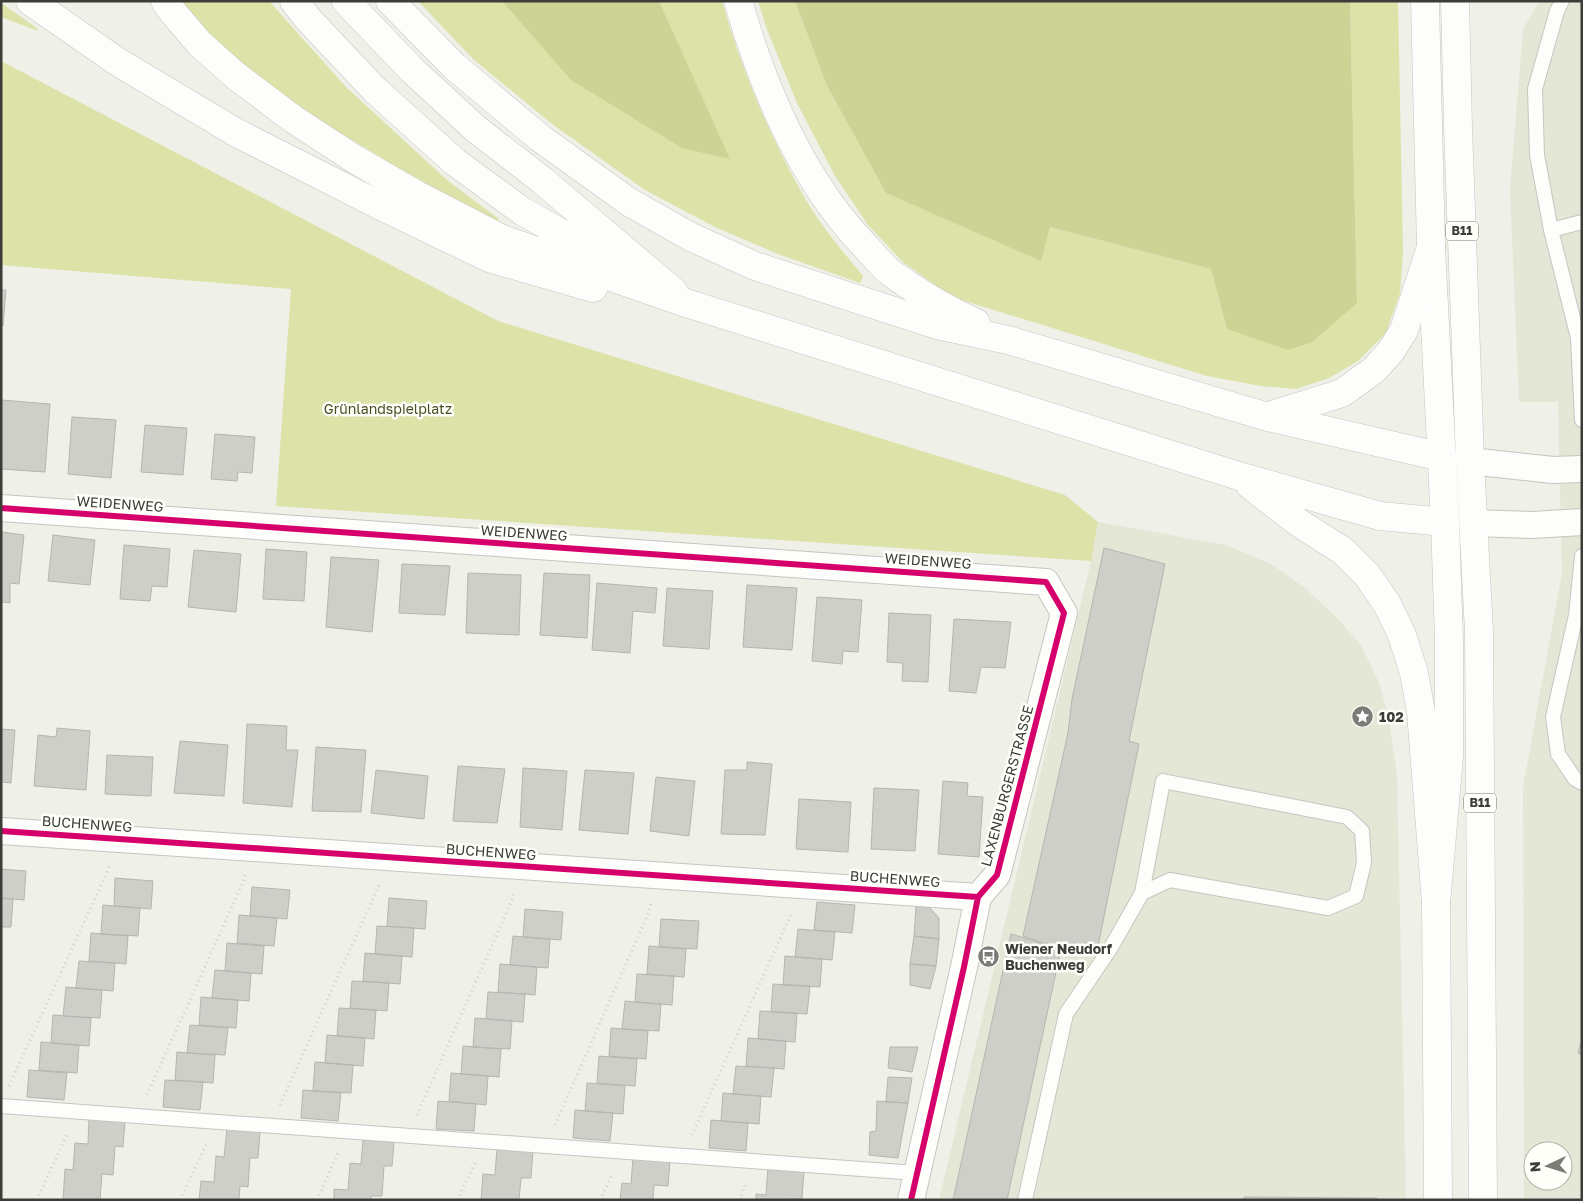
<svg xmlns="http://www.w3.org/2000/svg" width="1583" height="1201" font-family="'Golos Text',sans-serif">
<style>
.built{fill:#e4e6d6;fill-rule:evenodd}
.green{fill:#dde2a8}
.forest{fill:#cdd295}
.building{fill:#cecfc9;stroke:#b5b6b0}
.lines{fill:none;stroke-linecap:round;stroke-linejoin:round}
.service-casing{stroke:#c5c6c0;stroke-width:16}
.minor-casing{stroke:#c5c6c0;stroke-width:28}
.primary-casing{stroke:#c5c6c0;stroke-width:29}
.motorway-casing{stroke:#c5c6c0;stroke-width:29}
.path{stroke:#d0d0ce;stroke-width:3;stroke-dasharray:1 4;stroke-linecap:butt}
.service{stroke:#fdfdfc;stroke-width:14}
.minor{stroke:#fdfdfc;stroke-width:26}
.primary{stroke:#fdfdfc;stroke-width:28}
.motorway{stroke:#fdfdfc;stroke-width:28}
.cycleway-casing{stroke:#fefff9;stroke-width:9}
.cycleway{stroke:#d6006c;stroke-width:6}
.labels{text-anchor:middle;stroke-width:5;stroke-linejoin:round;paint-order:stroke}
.shield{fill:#fefff9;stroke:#767772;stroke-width:1}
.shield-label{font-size:12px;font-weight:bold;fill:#3c3d38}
.park-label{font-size:14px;fill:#494d22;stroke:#fefff9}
.street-label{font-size:14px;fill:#3c3d38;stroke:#fefff9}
.poi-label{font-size:14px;font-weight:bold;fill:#3c3d38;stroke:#fefff9;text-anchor:start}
</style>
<rect width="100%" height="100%" fill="#eff0e8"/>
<path class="built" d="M1540 1H1582V1200H1524L1523 787 1562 573 1558 402H1519L1510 189 1523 29ZM1533 1151H1563V1181H1533Z
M1098 522 1226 545 1271 564 1305 588 1339 620 1361 645 1379 683 1388 715 1397 775 1406 1200H939L1091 561Z"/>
<path class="green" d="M180 1H269L346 87 447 180 499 219 498 223 400 169 321 121 269 85 224 48Z
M418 1H502L572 80 729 159 659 1H722C742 71 770 138 806 200 822 227 843 252 863 276L860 283 778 254 715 227 645 190 552 124 473 59Z
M758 1H795L827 86 886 193 1041 260 1050 227 1211 269 1227 329 1357 302 1350 1H1398L1403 253 1400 293 1386 333 1358 361 1329 378 1296 389 1261 386 1207 376 952 297 903 262 868 225 835 176 797 103 766 27Z
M1 3 37 28 38 31 1 17Z
M1 61 498 321 1065 495 1098 522 1091 561 276 506 291 289 1 265Z"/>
<path class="forest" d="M502 1H659L730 159 682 148 571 80Z
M795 1H1350L1357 303 1312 342 1288 350 1227 329 1211 269 1050 227 1041 261 886 193 827 86Z"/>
<path class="building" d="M1 290H6L3 326 1 325Z
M1 400 50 404 45 472 1 469Z
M72 417 116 420 111 478 68 474Z
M145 425 187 428 183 475 141 472Z
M215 434 255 437 252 473 238 472 237 481 211 479Z
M1 532 24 535 19 584 10 583V603L1 602Z
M53 535 95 540 90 585 48 581Z
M124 545 170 549 167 587 152 586 150 601 120 599Z
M1104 548 1165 564 1129 741 1139 744 1096 956 1061 949 1023 936 1068 733 1072 699Z
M266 549 307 552 304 601 263 599Z
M194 550 241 554 236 612 188 607Z
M331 557 379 560 372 632 326 627Z
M402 564 450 566 445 615 399 613Z
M468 573 521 575 519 635 466 633Z
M544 573 590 575 587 638 540 635Z
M597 583 657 588 655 613 633 611 630 653 592 650Z
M747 585 797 588 792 650 743 647Z
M667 588 713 591 709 649 663 646Z
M817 597 862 600 858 652 843 651 842 664 812 661Z
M889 613 931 615 928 682 902 681 903 663 887 662Z
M954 619 1011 622 1005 668 981 667 976 693 949 691Z
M247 724 287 726 286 750H298L292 807 243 803Z
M57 728 90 731 86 790 34 786 38 735 56 737Z
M1 729 15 730 11 783 1 782Z
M180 741 228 745 224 796 174 793Z
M316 747 366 750 361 812 312 811Z
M107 755 153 757 151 796 105 794Z
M747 762 772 764 765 835 721 834 725 770H747Z
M458 766 505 769 497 823 453 821Z
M523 768 567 771 562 830 520 827Z
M376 770 428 776 424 819 371 813Z
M585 770 634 773 628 834 579 830Z
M656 777 695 781 689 836 650 831Z
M943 781 968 783 967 796 983 797 979 857 938 854Z
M874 788 919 790 915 851 871 849Z
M799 799 851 802 848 852 796 849Z
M1 869 26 871 24 900 1 898Z
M115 878 153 881 151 909 114 906Z
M252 887 290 890 287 919 250 916Z
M1 898 13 899 11 927H1Z
M389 898 427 901 425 929 387 926Z
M817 902 855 905 852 933 814 930Z
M103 905 140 908 138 936 101 934Z
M916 906 929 907 939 918V939L914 936Z
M525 909 563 912 561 940 523 937Z
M239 915 277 918 274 946 237 943Z
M661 919 699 921 697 949 659 947Z
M377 926 414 928 412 957 375 954Z
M798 929 835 932 832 960 795 957Z
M91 933 128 936 126 964 89 961Z
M1011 934 1061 949 1007 1200H953Z
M513 936 550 939 548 968 510 965Z
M914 936 939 939 936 966 910 964Z
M227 943 264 946 262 974 225 971Z
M649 946 686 949 684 977 647 974Z
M365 953 402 956 400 984 363 981Z
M785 956 822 959 820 987 783 985Z
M79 961 115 963 113 991 76 988Z
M500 964 537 967 535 995 498 992Z
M910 964 936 966 930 989 910 985Z
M215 970 251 973 249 1001 212 998Z
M637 974 674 976 672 1005 635 1002Z
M352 981 389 983 387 1011 350 1008Z
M773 984 810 986 807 1014 771 1012Z
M66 987 102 990 100 1018 63 1016Z
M488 992 525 994 523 1022 486 1019Z
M201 997 238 1000 236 1028 199 1025Z
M625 1001 661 1004 659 1031 622 1029Z
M339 1008 376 1010 374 1039 337 1036Z
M760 1011 797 1013 795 1042 758 1039Z
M53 1015 91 1018 89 1046 51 1043Z
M475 1018 512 1021 510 1049 473 1047Z
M190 1025 228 1028 225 1055 187 1053Z
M611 1028 648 1031 646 1059 609 1056Z
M327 1035 365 1038 363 1066 325 1063Z
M748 1038 786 1041 784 1069 746 1066Z
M1582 1039V1055L1578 1053Z
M41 1042 79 1045 77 1073 39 1070Z
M463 1046 501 1049 499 1077 461 1074Z
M890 1047H918L912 1072 888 1068Z
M177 1052 215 1055 213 1083 175 1080Z
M599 1056 637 1059 635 1086 597 1083Z
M315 1062 353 1065 351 1093 313 1091Z
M736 1066 774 1068 771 1097 733 1094Z
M29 1070 67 1073 64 1100 27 1097Z
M451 1073 488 1076 486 1105 449 1101Z
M888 1077 912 1078 908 1103 886 1102Z
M165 1080 203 1082 200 1110 163 1107Z
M587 1083 625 1086 623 1114 585 1111Z
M303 1090 341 1093 338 1121 301 1118Z
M723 1093 761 1096 759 1124 721 1121Z
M438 1101 476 1104 474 1131 436 1129Z
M877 1101 908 1103 898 1158 869 1155 870 1132 876 1131Z
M575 1110 613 1113 610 1141 573 1138Z
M89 1118 125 1121 123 1147 115 1146 113 1175 102 1174 100 1200H63L65 1169 73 1170 75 1143 88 1144Z
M711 1120 748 1123 746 1151 709 1148Z
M227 1129 260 1132 258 1158H250L248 1187 240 1186 239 1200H199L201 1181 214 1182 216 1156 224 1157Z
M363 1140 394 1142 392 1166H384L382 1196H371V1200H334V1189L348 1190 350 1163 361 1164Z
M497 1148 533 1150 531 1178H521L519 1200H481L483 1174 495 1175Z
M633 1158 670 1161 668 1186 654 1185 653 1200H620L622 1183 631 1184Z
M768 1167 804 1170 802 1199 756 1200V1194L766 1195Z
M1244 1197 1377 1198V1200H1244Z"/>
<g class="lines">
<defs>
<path id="service" d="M1582 222 1551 230 1578 338 1582 420
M1551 230 1537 155 1535 89 1557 11 1562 1
M1582 556 1576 615 1553 717 1558 754 1575 779 1582 783
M1 1106 916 1173
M1025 1200 1066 1014 1110 949 1142 893 1163 781 1347 817 1362 831 1364 863 1356 896 1328 908 1170 880 1142 893"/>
<path id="minor" d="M1470 461 1553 470 1582 469
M1 508 1046 582 1064 613 997 875 978 897 964 967 911 1200
M1473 523 1533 525 1582 522
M1 831 978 897"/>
<path id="primary" d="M1425 1 1431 247 1445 522 1449 640V757L1436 903 1438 1200
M1455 1 1458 127 1470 461 1479 632 1483 1200"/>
<path id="motorway" d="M30 1 118 62 237 133 379 205 489 258 593 288
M165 1 171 10 200 44 236 76 293 119 356 160 417 195 502 239 686 303 1239 476 1380 516 1445 522
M294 1 308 19 375 90 455 162 522 211 621 267
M346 1 413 71 476 129 543 181 674 292
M390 1 454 66 540 138 629 202 691 237 755 266 937 325 1008 340 1268 417 1442 457
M738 1C763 88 803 183 867 248 874 256 882 266 891 273 917 292 946 309 976 323
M1269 416 1342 393 1374 370 1391 351 1404 330 1431 247
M1250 485 1299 523 1343 551 1367 575 1387 604 1402 635 1414 673 1421 712 1436 903"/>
</defs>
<use href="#service" class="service-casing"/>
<use href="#minor" class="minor-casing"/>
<use href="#primary" class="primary-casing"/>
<use href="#motorway" class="motorway-casing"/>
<path class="path" d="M9 1086 108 870 109 866
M147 1095 244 880 245 875
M280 1105 379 885
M417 1115 512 900 514 892
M555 1125 649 912 651 901
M692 1135 792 912
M37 1200 68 1132
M180 1200 207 1143
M317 1200 338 1153
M457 1200 475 1163
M600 1200 613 1173
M739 1200 746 1183"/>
<use href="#service" class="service"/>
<use href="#minor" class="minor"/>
<use href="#primary" class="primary"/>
<use href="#motorway" class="motorway"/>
<defs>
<path id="cycleway" d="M1 508 1046 582 1064 613 997 875 978 897 964 967 911 1200
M1 831 978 897"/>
</defs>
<use href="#cycleway" class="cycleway-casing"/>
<use href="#cycleway" class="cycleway"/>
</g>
<defs>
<symbol id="sight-disc" viewBox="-11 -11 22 22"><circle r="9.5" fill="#7b7c76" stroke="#fefff9"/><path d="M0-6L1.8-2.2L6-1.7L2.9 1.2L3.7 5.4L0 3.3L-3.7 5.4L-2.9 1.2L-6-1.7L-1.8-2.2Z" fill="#fff"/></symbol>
<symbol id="bus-disc" viewBox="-11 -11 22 22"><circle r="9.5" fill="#7b7c76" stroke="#fefff9"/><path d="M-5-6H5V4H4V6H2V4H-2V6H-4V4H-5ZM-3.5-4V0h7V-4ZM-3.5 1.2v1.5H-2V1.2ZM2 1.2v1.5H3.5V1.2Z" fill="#fff"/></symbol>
</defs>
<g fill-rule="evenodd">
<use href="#sight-disc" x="1350" y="704" width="25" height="25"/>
<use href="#bus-disc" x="976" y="944" width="25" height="25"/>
</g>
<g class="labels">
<g class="shield">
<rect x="1446" y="221.5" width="32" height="19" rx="4"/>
<rect x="1464" y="793.5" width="32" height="19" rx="4"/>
</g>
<g class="shield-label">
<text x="1462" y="235">B11</text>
<text x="1480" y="807">B11</text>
</g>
<g class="park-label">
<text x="388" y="414">Grünlandspielplatz</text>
</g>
<g class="street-label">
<text transform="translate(120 504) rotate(4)" y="5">WEIDENWEG</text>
<text transform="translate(524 533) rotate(4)" y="5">WEIDENWEG</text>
<text transform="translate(928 561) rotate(4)" y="5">WEIDENWEG</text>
<text transform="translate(1007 786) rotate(-75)" y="5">LAXENBURGERSTRASSE</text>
<text transform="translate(87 824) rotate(4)" y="5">BUCHENWEG</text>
<text transform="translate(491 852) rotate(4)" y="5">BUCHENWEG</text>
<text transform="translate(895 879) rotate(4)" y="5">BUCHENWEG</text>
</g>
<g class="poi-label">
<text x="1379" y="722">102</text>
<text x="1005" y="954">Wiener Neudorf<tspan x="1005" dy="16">Buchenweg</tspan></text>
</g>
</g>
<rect width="1583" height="1201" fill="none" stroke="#3c3d38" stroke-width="5"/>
<g transform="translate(1548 1166) rotate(266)"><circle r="24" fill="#fefff9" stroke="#b0b1ac"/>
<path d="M0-4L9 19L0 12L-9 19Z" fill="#7b7c76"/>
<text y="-8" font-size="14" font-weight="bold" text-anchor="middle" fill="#3c3d38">N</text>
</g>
</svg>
